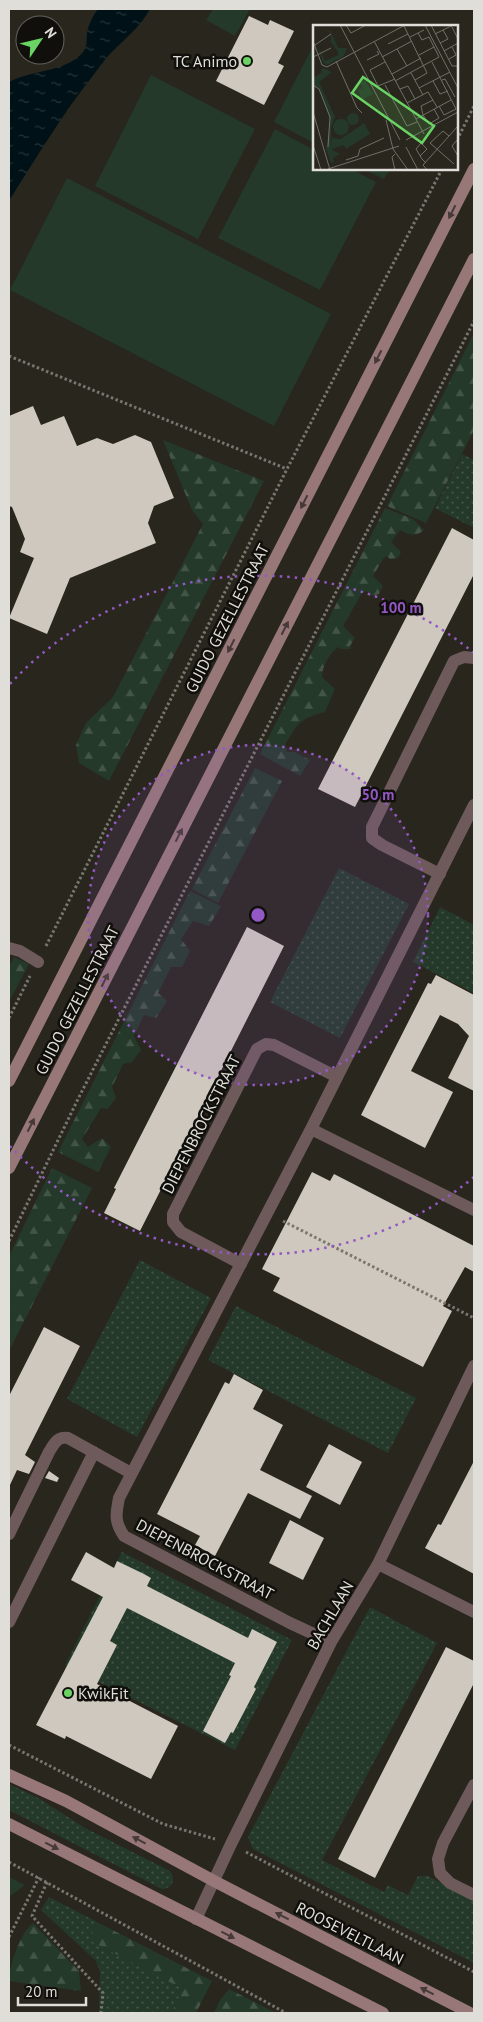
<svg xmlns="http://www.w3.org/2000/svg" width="483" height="2022" font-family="'PT Sans',sans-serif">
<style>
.grass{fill:url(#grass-dots)}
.forest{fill:url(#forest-firs)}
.pitch{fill:#243929}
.water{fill:url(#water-ripples)}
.building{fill:#cfc8be}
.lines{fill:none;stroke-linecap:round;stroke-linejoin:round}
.path{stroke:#78776f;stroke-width:3;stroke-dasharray:2.5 2.5;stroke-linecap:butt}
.service{stroke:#6e5a5b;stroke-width:12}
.minor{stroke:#6e5a5b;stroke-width:12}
.secondary{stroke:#977778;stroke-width:12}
.oneway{fill:#463937}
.ring{fill:none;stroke:#9458c5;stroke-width:2.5;stroke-dasharray:2.5 5}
.poi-dot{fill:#69d464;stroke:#100f0b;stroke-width:2}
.labels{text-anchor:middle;stroke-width:5;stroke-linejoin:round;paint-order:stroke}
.poi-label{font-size:16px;fill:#dfded8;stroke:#100f0b;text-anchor:end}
.street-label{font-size:16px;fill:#dfded8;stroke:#100f0b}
.inset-road{fill:none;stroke:#717068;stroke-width:1}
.view{fill:#69d464;fill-opacity:0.15;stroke:#69d464;stroke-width:2.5}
.inset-edge{fill:none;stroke:#dfded8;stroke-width:2.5}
.centre{fill:#9458c5;stroke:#100f0b;stroke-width:2.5}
.ring-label{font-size:15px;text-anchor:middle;font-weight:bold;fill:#9458c5;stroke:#100f0b;stroke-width:5;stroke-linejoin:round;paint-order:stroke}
</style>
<defs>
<pattern id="grass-dots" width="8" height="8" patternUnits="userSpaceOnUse" patternTransform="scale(1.25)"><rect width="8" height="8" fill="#243929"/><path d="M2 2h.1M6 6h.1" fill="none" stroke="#435547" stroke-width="1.8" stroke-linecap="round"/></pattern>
<pattern id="forest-firs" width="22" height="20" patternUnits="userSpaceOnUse" patternTransform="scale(1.25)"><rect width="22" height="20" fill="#243929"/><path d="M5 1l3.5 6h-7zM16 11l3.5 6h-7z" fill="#435547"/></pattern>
<pattern id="water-ripples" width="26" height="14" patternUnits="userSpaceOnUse" patternTransform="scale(1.25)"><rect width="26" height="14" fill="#001218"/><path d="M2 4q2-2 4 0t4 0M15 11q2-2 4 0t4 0" fill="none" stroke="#253439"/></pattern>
</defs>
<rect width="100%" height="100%" fill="#28261d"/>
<path class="grass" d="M462 454 474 460V528L435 508Z
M339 868 409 904 340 1038 270 1002Z
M440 907 474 925V993L413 962Z
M140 1260 211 1298 137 1437 67 1399Z
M236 1306 416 1398 388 1453 208 1360Z
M122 1552 292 1640 235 1750 65 1665Z
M370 1607 437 1643 322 1860 384 1892 388 1885 408 1895 418 1876H428L474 1900V1963L253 1849 248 1837Z
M9 1784 40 1799 85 1828 170 1871C176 1879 173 1888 162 1889L9 1810Z
M49 1897 97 1922 89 1940 180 1987 182 1992 171 2013H99L100 1972 96 1961 41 1910Z"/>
<path class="forest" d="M474 333V430L426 523 387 506Z
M163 440 264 481 109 781 79 763 76 745 86 723 113 697 203 524 192 510Z
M385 508 413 519 424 530C415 538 409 534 400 530L391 542 401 552 398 558 390 559 387 556 383 559 373 576 383 586 379 594 372 596 366 591 362 593 344 624V627L355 638 350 646 351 649H341L338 647C330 653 322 666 322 677L335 689 325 712C299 719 298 723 285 745L287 752H294L310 760 300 776 260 754Z
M255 768 282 781 218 903 192 889Z
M190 891 221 906 209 926 193 921 181 939 190 951 182 967H171L158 993 167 1001 156 1018 144 1015 134 1036 141 1050 132 1062 123 1064 112 1087 116 1098 108 1109 101 1108 82 1139 88 1147 102 1138 111 1147 98 1172 58 1152Z
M14 957 29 964 9 1002V967Z
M52 1168 92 1188 9 1351V1256Z
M9 1877 25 1885 9 1897Z
M97 1922 212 1981 196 2013H171L182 1992 179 1987 89 1940Z
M33 1923 79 1971 81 1991 9 1981C9 1965 21 1932 33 1923Z
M229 1989 276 2013H214L220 2000Z"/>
<path class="pitch" d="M213 9H250L235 36 206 20Z
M314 44V143L274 122Z
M151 75 255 129 198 239 95 186Z
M275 129 314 150V169H351L376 182 320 290 218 238Z
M364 169H390L384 179Z
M67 178 331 314 274 426 10 290Z"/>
<path class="water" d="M98 9H150C141 26 128 36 115 49 107 56 101 65 95 73 63 113 36 158 9 201V82C31 70 67 72 83 52 88 45 86 40 87 33 88 26 93 15 98 9Z"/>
<path class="building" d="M249 16 268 25 270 20 294 31 278 63 284 66 264 105 216 81Z
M33 406 41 425 64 416 77 446 97 438 113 444 135 435 151 442 174 498 154 506 148 523 156 543 70 578 47 634 9 618 34 558 20 552 25 539 12 507 9 506V416Z
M452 528 474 540V574L355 807 318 789Z
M247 927 284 946 140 1231 104 1213 116 1189 114 1188Z
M436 975 474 995V1091L448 1078 469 1036 458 1024 440 1015 411 1071 453 1092 425 1148 361 1115 428 983 431 984Z
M312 1172 330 1181 334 1174 474 1246V1272L465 1267 443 1306 452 1311 423 1367 273 1291 280 1278 262 1269Z
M44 1327 80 1346 25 1455 35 1462 29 1474 17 1470 9 1487V1396Z
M234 1374 263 1390 253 1409 283 1425 260 1470 312 1496 300 1519 248 1493 215 1556 195 1545 200 1536 157 1514 225 1382 229 1384Z
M329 1444 362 1462 340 1505 306 1487Z
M474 1461V1574L425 1548 438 1524 441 1525Z
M49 1471 59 1478 57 1482 45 1478Z
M290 1520 324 1538 303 1580 269 1563Z
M86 1552 114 1568 117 1561 144 1574 151 1578 147 1586 248 1638 252 1629 277 1642 254 1687 256 1689 233 1733 231 1732 225 1743 203 1731 231 1676 229 1675 235 1663 127 1608 110 1641 117 1645 97 1684 178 1726 151 1779 66 1736 65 1739 36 1725 103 1597 71 1580Z
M446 1647 474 1661V1683L375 1878 338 1859Z"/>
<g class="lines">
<path class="path" d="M457 140 474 106
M9 356 287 469
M46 946 287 469 442 169
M9 1018 30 976
M283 1221 474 1318
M9 1241 78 1099 474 321
M9 1745 163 1824 215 1839
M246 1852 474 1972
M9 1862 286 2013
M47 1882 32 1916 103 1993 101 2013
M9 1937 39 1877"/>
<path class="service" d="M440 874 382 845 372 838V827L454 661 464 657 474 658
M9 948 20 951 38 962
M241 1264 181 1232 173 1222V1214L257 1049 266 1044 274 1045 337 1077
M9 1534 49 1452C54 1444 57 1436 68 1438L131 1473
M9 1622 94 1452"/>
<path class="minor" d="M311 1129 474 1210
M378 1564 474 1612
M331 1642 290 1623 124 1536C114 1521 116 1514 119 1498L311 1129 474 805
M474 1785 443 1843 438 1859 440 1873 450 1883 474 1895
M196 1919 231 1844 331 1642 378 1564 474 1366"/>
<path class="secondary" d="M9 1081 474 169
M9 1168 474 259
M9 1775 66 1801 214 1881 470 2013
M9 1824 383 2013"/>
</g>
<defs><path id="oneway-solid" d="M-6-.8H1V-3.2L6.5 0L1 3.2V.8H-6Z" transform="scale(1.25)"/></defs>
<g class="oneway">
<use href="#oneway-solid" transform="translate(452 212) rotate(117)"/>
<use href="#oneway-solid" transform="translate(378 357) rotate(117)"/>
<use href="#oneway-solid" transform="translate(304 502) rotate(117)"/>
<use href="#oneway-solid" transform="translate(285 628) rotate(-63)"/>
<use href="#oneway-solid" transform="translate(231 646) rotate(117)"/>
<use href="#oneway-solid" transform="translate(179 835) rotate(-63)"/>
<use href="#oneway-solid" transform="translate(105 980) rotate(-63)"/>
<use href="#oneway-solid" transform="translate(31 1125) rotate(-63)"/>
<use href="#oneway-solid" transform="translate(139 1840) rotate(-152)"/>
<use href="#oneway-solid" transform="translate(52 1846) rotate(27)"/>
<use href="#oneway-solid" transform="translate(282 1916) rotate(-153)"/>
<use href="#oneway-solid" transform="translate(228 1935) rotate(27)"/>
<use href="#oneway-solid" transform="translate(427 1991) rotate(-153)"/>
</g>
<circle cx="258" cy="915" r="170" fill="#9458c5" fill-opacity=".12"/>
<g class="ring">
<circle cx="258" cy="915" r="170"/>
<path d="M474 1177A339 339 0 0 1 10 1146M10 684A339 339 0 0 1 474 653"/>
</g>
<g class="poi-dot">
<circle cx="247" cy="61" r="5"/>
<circle cx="68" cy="1693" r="5"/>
</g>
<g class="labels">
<g class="poi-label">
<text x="237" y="67">TC Animo</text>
<text x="78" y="1699" text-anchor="start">KwikFit</text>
</g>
<g class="street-label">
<text transform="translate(227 618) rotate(-63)" y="6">GUIDO GEZELLESTRAAT</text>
<text transform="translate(77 1000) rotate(-63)" y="6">GUIDO GEZELLESTRAAT</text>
<text transform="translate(201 1124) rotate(-63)" y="6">DIEPENBROCKSTRAAT</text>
<text transform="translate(205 1559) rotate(28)" y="6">DIEPENBROCKSTRAAT</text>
<text transform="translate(330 1615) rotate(-60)" y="6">BACHLAAN</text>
<text transform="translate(350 1933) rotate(27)" y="6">ROOSEVELTLAAN</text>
</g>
</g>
<g transform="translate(313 25)">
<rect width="145" height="145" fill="#28261d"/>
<path d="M5 0 18 7 25 23H34L31 31 14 40 10 37 4 20 12 36 25 30V27L18 17V8Z" fill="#243929"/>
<path d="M9 43 19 47 6 57 22 92 18 103 19 125 27 129 20 133 21 137 18 138 13 124 17 95 6 63 0 60V53L8 48Z" fill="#243929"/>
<path d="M52 55 60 69 49 75 45 65 49 63 52 67 47 58ZM34 94a6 6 0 1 1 12 0a6 6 0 1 1-12 0ZM20 102a8 8 0 1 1 16 0a8 8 0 1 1-16 0ZM51 98 57 109 33 124 31 120 19 124V113L28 114Z" fill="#243929"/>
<path class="inset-road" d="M27 0 87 115M33 0 38 8 53 0M112 0 145 63M118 0 139 41H145M138 0 145 14M91 1 114 48 102 55M122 9 138 1M97 12 111 5M0 16 9 40 14 42 92 0M61 16 111 109M127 18 135 14 130 5M75 19 95 9M2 20 18 9M84 24 94 41M131 26 145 18M106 30 121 22M0 32 18 23M69 32 99 16M136 34 143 30 139 22M54 35 66 29 64 26M23 36 44 83 49 88M72 37 57 45 65 61 82 54M119 37 143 84 131 90 126 81M98 48 110 70M79 49 108 33M129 55 132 54 142 72M82 56 126 32 116 12 109 15 105 8M120 56 127 69 135 66M0 60 6 64 17 92 15 122M72 60 94 101 104 97M106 63 137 47M87 64 95 61 102 74M94 78 115 67 124 82M0 87 17 145M110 90 116 99 126 93 121 84M110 90 108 81 120 75M103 94 138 75M73 95 80 124 95 145M136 111 130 106 117 118 141 139M145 114 139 121 145 131M93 115 145 87M0 120 8 145M93 122 105 145M107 131 114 124 108 118 103 124 109 134 113 138M33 135 45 131 47 124 71 113M15 144 86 121M82 145 79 132 82 129M114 145 110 140 145 101"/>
<path class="view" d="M50 52 121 101 109 118 39 68Z"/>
<rect width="145" height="145" class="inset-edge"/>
</g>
<circle cx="258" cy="915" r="8" class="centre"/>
<g class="ring-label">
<text x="401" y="613">100 m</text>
<text x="378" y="800">50 m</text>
</g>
<rect width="483" height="2022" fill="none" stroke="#dfded8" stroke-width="20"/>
<g transform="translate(40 40) rotate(55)"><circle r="24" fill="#100f0b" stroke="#63625d"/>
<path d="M0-4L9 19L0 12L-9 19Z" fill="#69d464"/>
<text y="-8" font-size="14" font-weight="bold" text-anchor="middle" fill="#dfded8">N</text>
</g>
<path d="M18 1997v8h68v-8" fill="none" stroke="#dfded8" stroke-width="2.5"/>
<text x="25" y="1997" font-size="15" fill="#dfded8" stroke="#100f0b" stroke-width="4" paint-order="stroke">20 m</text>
</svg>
